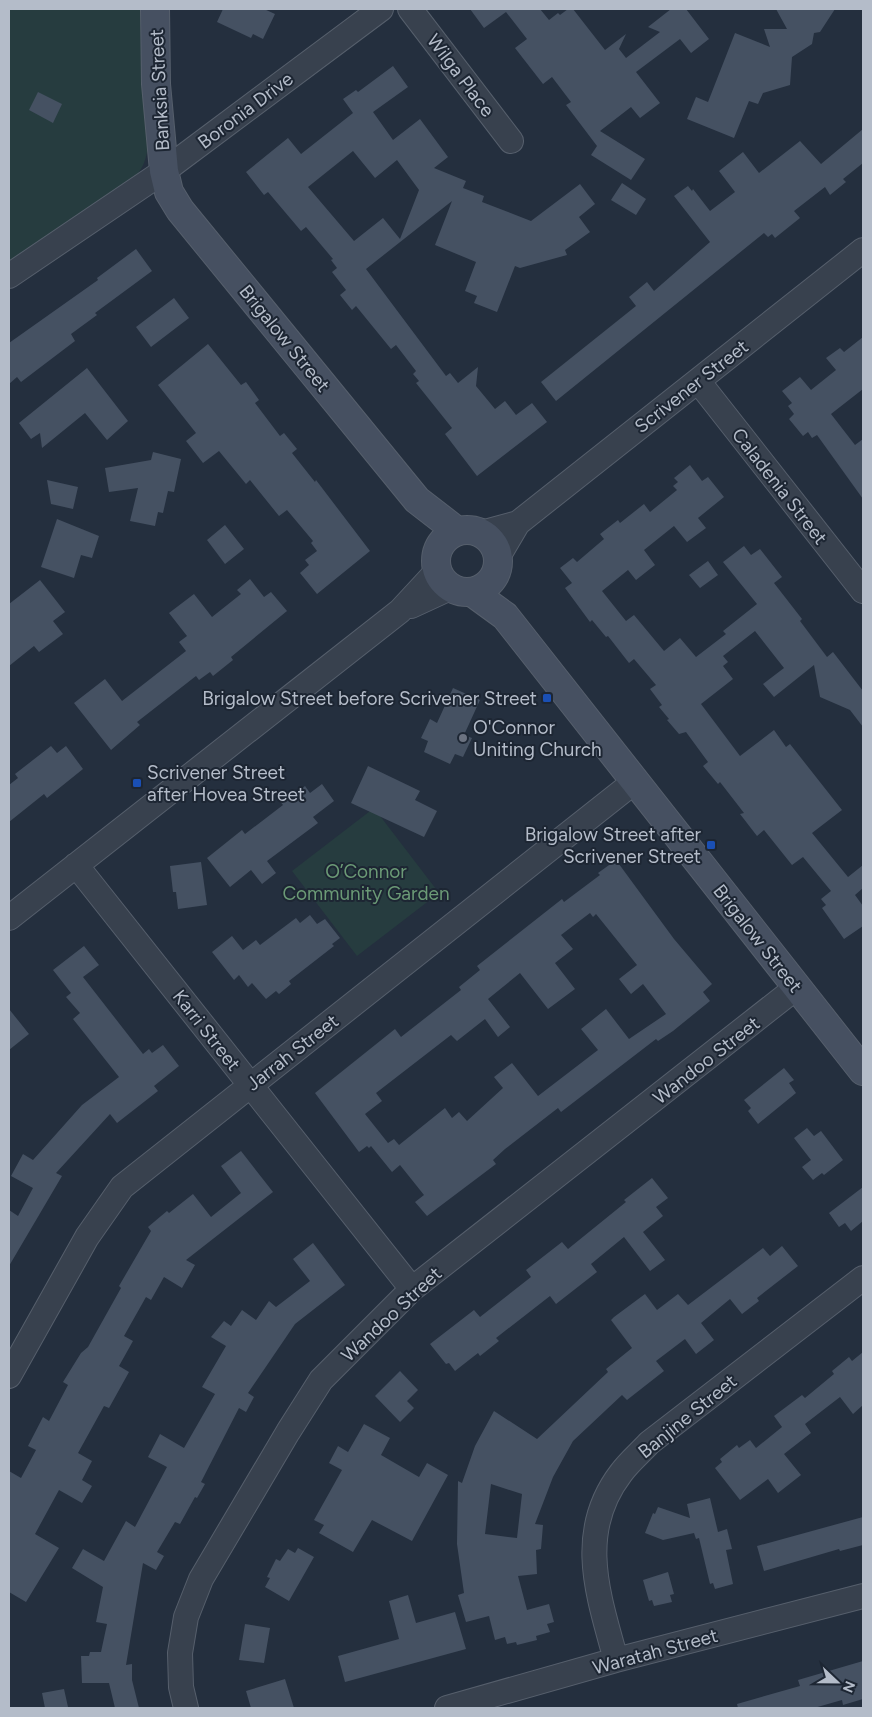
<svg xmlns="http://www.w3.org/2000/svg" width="872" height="1717" font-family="Figtree,sans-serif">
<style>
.green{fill:#263c3f}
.building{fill:#455162;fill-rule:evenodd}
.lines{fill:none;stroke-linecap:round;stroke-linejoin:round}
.street-casing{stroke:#565f6c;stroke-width:26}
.secondary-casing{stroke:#565f6c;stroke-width:30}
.street{stroke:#38414e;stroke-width:24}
.secondary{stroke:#465061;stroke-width:28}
.transit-dot{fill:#1a4fb4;stroke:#1d2633;stroke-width:2}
.worship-dot{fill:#6b7280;stroke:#1d2633;stroke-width:2}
.labels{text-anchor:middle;stroke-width:4;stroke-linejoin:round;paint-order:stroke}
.street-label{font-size:19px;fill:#b4bcc9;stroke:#1d2633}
.poi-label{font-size:19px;fill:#b4bcc9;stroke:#1d2633;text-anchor:end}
.park-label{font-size:19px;fill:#6b9a76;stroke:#1d2633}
</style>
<rect width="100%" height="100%" fill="#242f3e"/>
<path class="green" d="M9 9H145L149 136C147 162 143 170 125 189L9 270Z
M374 808 439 893 357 956 292 871Z"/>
<path class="building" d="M223 9H264L275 14 263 39 253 34 251 38 217 22Z
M470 9H540L549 20 558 13 560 15 568 9H573L605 50 626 34 619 49 626 58 660 32 648 27 671 9H686L709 39 691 53 680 39 636 72 660 103 640 118 631 107 600 131 645 159 631 180 591 155 597 146 566 105 571 102 552 77 543 84 515 48 527 39 506 12 484 28Z
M776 9H835L820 32 814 33 812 44 792 57 790 85 763 93 758 104 749 101 734 138 687 119 696 97 708 102 735 33 770 47 764 29H787Z
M393 66 408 87 373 112 393 140 420 119 448 157 434 168 466 181 463 188 484 196 482 202 531 221 580 184 595 204 579 217 590 232 565 250 567 255 520 268 515 266 497 312 474 303 477 296 465 291 476 262 435 245 452 201 366 269 446 376 450 373 458 383 478 367 476 386 495 409 505 401 516 415 532 403 547 422 477 476 445 434 452 428 416 383 419 381 413 374 416 371 396 345 391 349 356 306 352 310 340 295 346 290 332 272 337 268 331 260 333 259 306 227 301 231 268 192 264 195 246 172 288 138 301 154 353 113 343 99 356 90 358 92ZM353 151 375 178 397 160 419 190 400 239 383 218 354 241 308 187Z
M38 92 62 104 53 123 29 110Z
M863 129V163L843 179 846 182 830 195 825 187 794 211 800 218 775 238 772 234 768 237 764 233 556 401 541 382 636 306 629 297 647 282 654 291 710 242 674 196 688 186 692 191 693 189 710 211 735 192 719 171 743 152 759 173 800 141 821 164Z
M622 183 646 199 636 215 611 200Z
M136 249 152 271 95 313 97 315 71 334 75 341 21 382 17 377 9 384V343L98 280 97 278Z
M174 298 189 318 151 347 136 327Z
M863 337V389L831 414 855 445 863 439V499L817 435 812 438 808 432 803 436 789 419 794 414 788 406 792 403 782 391 800 377 811 390 836 370 826 358 840 348 844 352Z
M208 344 241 385 246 382 259 400 255 403 280 436 284 433 297 449 292 453 315 482 316 480 370 551 317 594 300 573 309 565 305 560 317 551 311 543 313 541 287 510 279 516 250 480 246 484 219 451 203 463 186 441 196 433 158 385Z
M87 368 128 421 107 440 85 413 42 448 40 433 31 439 19 423Z
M153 452 181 459 174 492 168 491 163 513 158 512 155 526 130 521 138 488 109 492 105 468 151 460Z
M690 465 702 481 708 477 724 497 698 518 706 528 687 542 674 526 644 550 655 565 636 580 628 570 602 591 626 621 634 615 664 651 680 638 696 657 726 634 723 631 757 604 723 562 744 546 751 555 760 549 782 577 774 583 802 619 800 621 827 657 833 652 863 691V727L850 710 820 697 814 665 774 697 763 684 784 668 755 631 723 656 728 662 723 666 733 679 701 704 740 756 774 730 786 747 790 744 842 810 812 833 848 877 863 865V888L855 895 863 906V926L844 939 822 908 826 905 821 899 831 891 803 857 792 865 764 830 757 836 740 814 744 813 720 782 718 784 703 766 708 762 686 732 679 734 667 720 669 719 659 707 662 705 650 689 656 685 634 659 629 663 608 636 606 637 592 620 590 622 565 588 572 583 560 568 573 558 577 562 604 539 600 534 618 520 620 523 644 504 650 512 677 490 673 486 678 482 674 478Z
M47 480 78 487 73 509 51 504Z
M57 519 99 536 92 558 81 555 74 578 41 567Z
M225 525 244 549 225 564 207 540Z
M708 561 718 575 700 588 689 575Z
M250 579 264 597 271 592 287 611 231 657 233 660 213 676 210 672 199 680 196 676 137 722 140 725 111 750 74 703 105 679 122 701 186 651 179 642 187 636 169 613 194 594 212 617 241 594 237 590Z
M40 580 65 612 53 621 63 634 39 652 34 646 9 666V604Z
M453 688 480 700 464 735 472 738 463 757 455 754 450 764 424 752 428 741 421 738 430 719 437 723Z
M51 746 57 753 66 746 83 769 47 798 44 794 9 822V785L18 778 15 774Z
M368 766 420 791 415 800 437 811 424 837 351 803Z
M322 784 334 801 313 817 318 823 267 861 276 873 262 884 251 870 230 887 207 858 242 830 245 834 283 805 279 800 294 789 297 793 305 786 310 793Z
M616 860 674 939 712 984 703 992 710 1001 673 1031 658 1041 656 1039 561 1112 558 1108 505 1149 493 1160 496 1164 427 1216 415 1202 424 1195 400 1165 392 1172 371 1146 369 1148 367 1146 359 1152 315 1093 395 1029 401 1037 461 990 459 987 480 970 477 966 562 899 564 902 600 875 598 873ZM590 913 593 917 596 914 637 965 619 979 631 994 643 984 666 1014 629 1039 606 1009 581 1029 598 1050 538 1096 512 1063 494 1077 503 1088 467 1121 459 1112 452 1118 445 1108 399 1145 394 1139 388 1143 365 1114 382 1101 376 1093 451 1035 457 1041 485 1019 498 1037 510 1027 488 999 520 973 548 1009 575 989 555 963 573 949 561 935Z
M201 862 207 905 178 909 176 892H173L170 866Z
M310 915 317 924 325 919 340 938 332 944 334 946 289 981 291 984 279 994 276 991 266 999 252 983 248 987 239 975 234 980 212 952 232 936 243 950 256 940 260 945 296 918 300 923Z
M84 946 99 965 83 977 143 1054 149 1049 152 1053 163 1045 179 1066 154 1086 158 1091 117 1123 110 1114 56 1173 62 1176 9 1266V1210L18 1216 33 1188 11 1176 23 1154 33 1160 82 1105 119 1077 73 1019 80 1013 66 997 71 993 53 970Z
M9 1009 29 1034 9 1050Z
M784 1068 794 1080 789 1083 796 1093 758 1124 748 1111 751 1108 744 1100Z
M807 1128 814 1136 821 1131 843 1160 824 1175 822 1173 813 1180 802 1167 811 1160 794 1138Z
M241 1151 273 1192 186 1260 195 1265 182 1288 164 1277 151 1300 146 1297 124 1336 133 1341 119 1366 129 1372 109 1408 104 1406 78 1453 92 1461 82 1480 92 1486 82 1503 59 1490 35 1534 59 1548 26 1602 9 1592V1471L21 1478 36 1450 28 1446 43 1417 49 1421 68 1385 63 1382 81 1353 88 1347 121 1288 119 1286 151 1231 148 1227 167 1211 169 1213 193 1194 211 1217 241 1193 221 1166Z
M652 1178 668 1198 656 1207 663 1216 643 1232 665 1260 650 1271 624 1237 591 1264 597 1272 556 1304 550 1296 496 1338 499 1341 480 1356 478 1353 455 1371 449 1363 446 1364 430 1344 474 1310 480 1317 531 1277 526 1270 562 1242 568 1249 626 1202 624 1200Z
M863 1187V1221L851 1231 845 1223 839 1227 829 1213Z
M313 1243 345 1285 295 1324 248 1393 254 1397 246 1412 239 1408 201 1482 205 1484 197 1498 195 1497 180 1524 175 1522 157 1552 164 1556 156 1570 143 1563 126 1665 132 1664V1680L139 1708H115L109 1683H82L81 1656H89L90 1652H101L107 1624 96 1622 103 1587 72 1568 83 1549 104 1561 126 1521 135 1527 167 1467 148 1457 160 1434 184 1448 215 1394 202 1387 226 1346 211 1337 224 1321 231 1326 242 1310 256 1320 269 1301 276 1307 310 1281 293 1259Z
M782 1246 798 1266 757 1298 759 1301 742 1314 730 1299 701 1323 714 1340 696 1354 685 1339 656 1361 664 1371 627 1400 622 1395 573 1441 553 1477 535 1524 543 1525 541 1549 536 1550 537 1574 518 1576 527 1610 549 1604 554 1622 547 1624 550 1632 536 1636 537 1640 517 1645 516 1642 507 1644 505 1637 495 1640 489 1616 466 1622 458 1595 464 1593 457 1544 458 1481 462 1483 475 1446 494 1411 537 1439 608 1372 606 1369 632 1348 611 1320 614 1317 645 1294 657 1310 678 1294 688 1305 763 1248 770 1256ZM491 1484 522 1494 517 1538 485 1534Z
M863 1352V1405L853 1414 840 1397 805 1424 811 1433 784 1454 801 1475 778 1493 768 1479 740 1500 715 1468 722 1462 720 1459 737 1445 739 1448 750 1440 756 1448 782 1427 774 1416 802 1395 805 1398 834 1374 832 1371 849 1357 852 1361Z
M400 1371 418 1390 407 1401 414 1408 400 1422 375 1396Z
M364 1424 390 1438 381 1455 419 1477 427 1463 448 1475 412 1541 372 1520 353 1552 319 1533 324 1525 314 1520 342 1470 329 1463 338 1446 348 1452Z
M710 1498 718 1532 727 1529 732 1549 726 1550 733 1584 715 1589 713 1583 710 1584 699 1538 696 1539 694 1533 663 1540 645 1533 653 1513 655 1514 658 1507 690 1518 687 1504Z
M863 1517V1545L840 1551 839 1549 764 1571 757 1546Z
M298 1548 314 1557 289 1601 265 1587 270 1578 267 1577 276 1559 280 1561 288 1549 295 1553Z
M668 1572 674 1594 670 1595 672 1602 654 1606 652 1600 649 1601 643 1580Z
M408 1595 416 1623 455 1612 466 1649 345 1682 338 1656 399 1639 389 1601Z
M245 1624 270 1628 264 1663 239 1660Z
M863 1661V1699L843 1705 842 1700 814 1708H738L737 1704 800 1686 798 1680Z
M285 1679 294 1708H251L246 1691Z
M64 1689 68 1707 45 1708 42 1693Z"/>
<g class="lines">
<defs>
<path id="street" d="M410 9 511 141
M9 276 164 171 381 9
M698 381 863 591
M481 533 518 523
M498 557 518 523 863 250
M411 606 450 588
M76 865 412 1289
M9 918 400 611 437 571
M9 1376 87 1237 122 1187 634 782
M616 1660C599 1597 575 1533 621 1473 629 1462 640 1453 649 1443L863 1278
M186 1708 181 1687 180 1653 186 1617 201 1579 288 1432 321 1380 412 1289 797 987
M447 1708 616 1660 863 1596"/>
<path id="secondary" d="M155 9 156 84 164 171 169 192 180 210 417 500 457 531
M436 561a31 31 0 1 1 62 0a31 31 0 1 1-62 0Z
M472 592 505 616 863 1071"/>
</defs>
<use href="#street" class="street-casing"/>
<use href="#secondary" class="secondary-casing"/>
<use href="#street" class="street"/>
<use href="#secondary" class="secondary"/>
</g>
<g class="transit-dot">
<rect x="542" y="693" width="10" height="10" rx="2.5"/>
<rect x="132" y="778" width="10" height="10" rx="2.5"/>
<rect x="706" y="840" width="10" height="10" rx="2.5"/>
</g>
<circle class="worship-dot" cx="463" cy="738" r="5"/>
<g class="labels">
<g class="street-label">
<text transform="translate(461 75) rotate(53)" y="7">Wilga Place</text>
<text transform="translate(159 90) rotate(-93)" y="7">Banksia Street</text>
<text transform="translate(245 110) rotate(-37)" y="7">Boronia Drive</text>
<text transform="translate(285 338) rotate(51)" y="7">Brigalow Street</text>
<text transform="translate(691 386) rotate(-38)" y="7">Scrivener Street</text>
<text transform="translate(780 486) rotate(52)" y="7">Caladenia Street</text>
<text transform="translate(758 938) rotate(52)" y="7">Brigalow Street</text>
<text transform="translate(207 1030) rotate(52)" y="7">Karri Street</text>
<text transform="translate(292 1052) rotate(-38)" y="7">Jarrah Street</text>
<text transform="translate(706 1060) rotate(-38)" y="7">Wandoo Street</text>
<text transform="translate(391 1314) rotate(-43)" y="7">Wandoo Street</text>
<text transform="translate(687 1416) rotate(-39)" y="7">Banjine Street</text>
<text transform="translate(655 1651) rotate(-15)" y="7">Waratah Street</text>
</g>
<g class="poi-label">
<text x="537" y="705">Brigalow Street before Scrivener Street</text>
<text x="473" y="734" text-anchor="start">O'Connor<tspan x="473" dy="22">Uniting Church</tspan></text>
<text x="147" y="779" text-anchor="start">Scrivener Street<tspan x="147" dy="22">after Hovea Street</tspan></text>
<text x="701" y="841">Brigalow Street after<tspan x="701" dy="22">Scrivener Street</tspan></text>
</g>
<g class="park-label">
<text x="366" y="878">O’Connor<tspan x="366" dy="22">Community Garden</tspan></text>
</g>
</g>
<rect width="872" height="1717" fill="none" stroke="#b4bcc9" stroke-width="20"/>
<g transform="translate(837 1682) rotate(112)" stroke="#1d2633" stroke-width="4" paint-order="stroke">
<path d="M0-4L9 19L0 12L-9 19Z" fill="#b4bcc9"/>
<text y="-8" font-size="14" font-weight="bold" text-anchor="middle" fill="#b4bcc9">N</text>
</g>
</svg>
